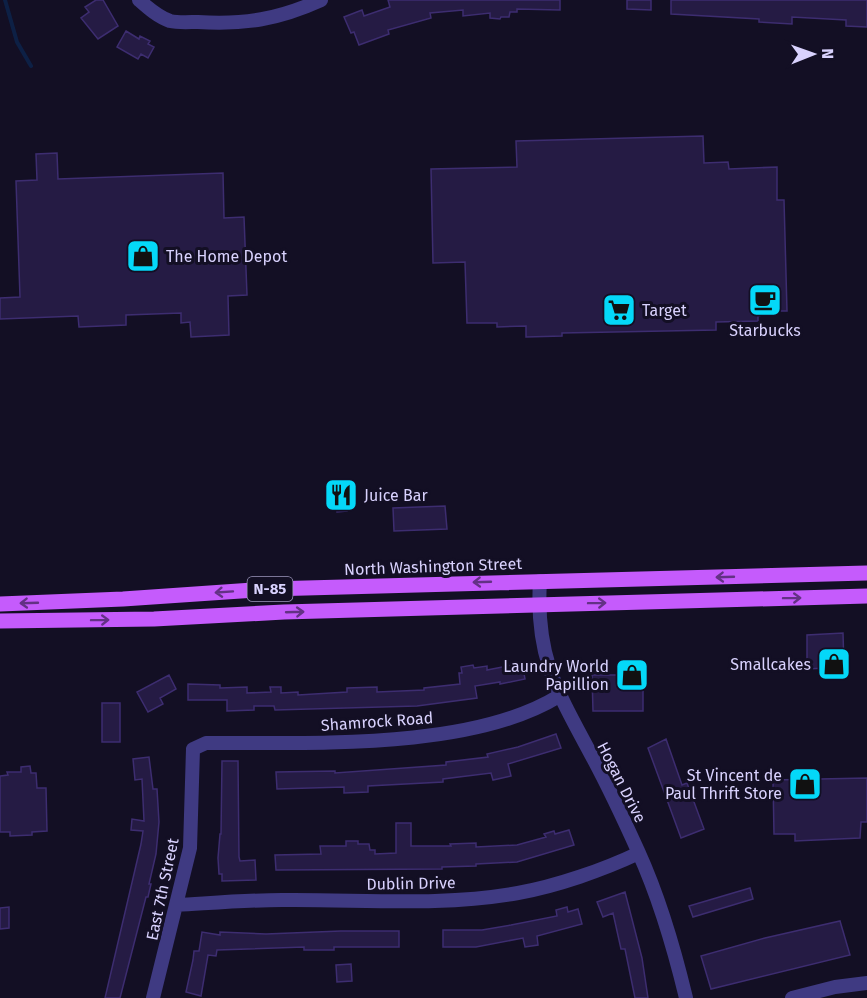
<svg xmlns="http://www.w3.org/2000/svg" width="867" height="998" font-family="'Fira Sans',sans-serif">
<style>
.lines{fill:none;stroke-linecap:round;stroke-linejoin:round}
.stream{stroke:#0d2045;stroke-width:4}
.building{fill:#251b44;stroke:#3d2d70;stroke-width:1.5}
.minor{stroke:#3f3a82;stroke-width:14}
.primary{stroke:#c55bfc;stroke-width:15}
.oneway{stroke:#633185}
.labels{text-anchor:middle;stroke-width:6;stroke-linejoin:round;paint-order:stroke}
.shield{fill:#130f24;stroke:#9e98bd;stroke-width:1.5}
.shield-label{font-size:15px;font-weight:bold;fill:#d9d2fe}
.poi-label{font-size:16px;fill:#d9d2fe;stroke:#130f24;text-anchor:start}
.street-label{font-size:16px;fill:#d9d2fe;stroke:#130f24}
</style>
<rect width="100%" height="100%" fill="#130f24"/>
<g class="lines">
<path class="stream" d="M5 0 17 42 31 66"/>
</g>
<path class="building" d="M96 0H103L118 26 98 39 81 18 89 12 85 7Z
M388 0H560V10L517 9V12H510L509 17H501L500 19 490 18V13L463 16V10L430 13 431 18 388 30 389 34 359 45 354 32 351 33 344 17 362 10 364 16 390 7Z
M627 0H651V10L627 9Z
M671 0H867V27L846 26V20L792 17V24L759 22V19L671 14Z
M126 31 139 39 140 36 150 41 148 44 154 47 148 58 141 54 138 59 117 47Z
M703 136 704 163 728 162 729 169 777 167V200H784L787 311H763V315L758 316V321L716 322V330L562 333V336L526 337V326L497 327V323H467L465 262 433 263 431 169 517 167 516 141Z
M57 153 58 179 223 173 224 218 244 217 247 295 228 296 229 335 191 337 190 322 181 323V313L126 315V325L79 327 78 316 0 319V298L20 297 16 181 37 180 36 154Z
M335 490H346L347 511 337 512Z
M445 506 447 529 394 531 393 508Z
M843 633 844 667 807 669V635Z
M522 663 525 679 500 684V682L475 686 477 698 417 706 275 710 274 706H254V710L227 711V700H188V684L220 685V688L247 687V693L271 692 270 687H281V693L298 692V695L347 692V688L377 687V692L424 690V688L460 684 459 673H462L461 667 473 665 474 668 487 666V670Z
M169 675 176 689 160 698 163 704 148 712 137 692Z
M592 675H643V711H593Z
M102 703H120V742H102Z
M556 734 561 748 508 764 511 776 493 780 491 773 443 779V782L368 786V792L344 793V787L277 789 276 772 335 771V773L446 765V762L488 757 487 754 518 747Z
M666 739 682 785 687 783 704 829 681 838 648 748Z
M149 757 153 789H157L159 822 156 854 149 884H151L148 897H146L120 998H105L141 844 143 831 131 830 132 819 144 821 142 779 135 780 133 759Z
M222 761H238L239 857 240 861 255 860 256 880 222 881V874H219L218 858 220 834H221Z
M30 766 31 773H36L37 788H46L47 831 32 832V835L10 836V832H0V776L8 775 7 772H21V767Z
M867 778V822H861L860 838 795 841V834H774L773 780Z
M396 823H411V846H451L450 844 476 843V847L517 845 546 837 544 834 554 831 555 834 569 830 574 845 517 862 476 864V866L442 867V869L276 870 275 855 321 854 320 846H346V841H358V844H369L370 850H375V854L396 853Z
M750 888 753 899 693 917 689 906Z
M625 892 642 958 648 998H635L625 949H621L613 913 603 917 597 902Z
M9 907V928L0 929V908Z
M567 907 568 912 578 909 582 924 537 936 538 945 525 947 523 938 476 947H443V930H482L511 925 557 916 556 910Z
M840 921 850 955 711 989 701 956 765 938Z
M341 931H399V947H334V950H304V947L217 950 216 956 208 955 201 996 186 992 193 960 194 951H199L202 932 220 935V932L266 934Z
M351 964 352 981 337 982 336 965Z"/>
<g class="lines">
<path class="minor" d="M139 0C148 8 158 17 170 21 178 23 190 22 198 22 245 25 279 19 321 0
M540 581C535 659 559 694 594 760 610 790 624 820 638 851 659 897 674 948 686 998
M193 749 206 743C309 742 470 751 559 696
M177 905C212 903 247 900 282 900 360 899 441 907 518 893 557 886 603 870 639 853
M153 998 190 848 193 749
M792 998 835 987 867 983"/>
<path class="primary" d="M0 604 123 599 269 589 867 573
M0 621 154 619 284 612 867 596"/>
</g>
<defs><path id="oneway-shaft" d="M-6 0H5M1.5-3L5.5 0L1.5 3" fill="none" stroke-width="1.6" stroke-linecap="round" stroke-linejoin="round" transform="scale(1.5)"/></defs>
<g class="oneway">
<use href="#oneway-shaft" transform="translate(725 577) rotate(178)"/>
<use href="#oneway-shaft" transform="translate(482 582) rotate(178)"/>
<use href="#oneway-shaft" transform="translate(224 592) rotate(176)"/>
<use href="#oneway-shaft" transform="translate(792 598) rotate(-1)"/>
<use href="#oneway-shaft" transform="translate(29 603) rotate(178)"/>
<use href="#oneway-shaft" transform="translate(597 603) rotate(-1)"/>
<use href="#oneway-shaft" transform="translate(295 612) rotate(-2)"/>
<use href="#oneway-shaft" transform="translate(100 620) rotate(-1)"/>
</g>
<defs>
<symbol id="shop-square" viewBox="-11 -11 22 22"><rect x="-9" y="-9" width="18" height="18" rx="4" fill="#04d8f8" stroke="#130f24"/><path d="M-5-2.5h2.3a2.7 3.5 0 0 1 5.4 0H5L5.5 6h-11ZM-1.5-2.5h3a1.5 2.3 0 0 0-3 0Z" fill="#111"/></symbol>
<symbol id="cafe-square" viewBox="-11 -11 22 22"><rect x="-9" y="-9" width="18" height="18" rx="4" fill="#04d8f8" stroke="#130f24"/><path d="M-5.5-4.5H6V0H3Q3 3.5 0 3.5H-2.5Q-5.5 3.5-5.5 0ZM3-3.2v2h1.7v-2ZM-6 4.5H4V6H-6Z" fill="#111"/></symbol>
<symbol id="supermarket-square" viewBox="-11 -11 22 22"><rect x="-9" y="-9" width="18" height="18" rx="4" fill="#04d8f8" stroke="#130f24"/><path d="M-6-5.5h2.5l.6 2H6L4.5 2H-2.5L-4.4-4H-6ZM-1.5 3.2a1.3 1.3 0 1 0 .1 0ZM3 3.2a1.3 1.3 0 1 0 .1 0Z" fill="#111"/></symbol>
<symbol id="restaurant-square" viewBox="-11 -11 22 22"><rect x="-9" y="-9" width="18" height="18" rx="4" fill="#04d8f8" stroke="#130f24"/><path d="M-5-6h1v4h1v-4h1v4h1v-4h1v5L-1.5 .5V6h-2V.5L-5-1ZM5-6V6H3V1.5H1.5Q1.5-4 5-6Z" fill="#111"/></symbol>
</defs>
<g fill-rule="evenodd">
<use href="#shop-square" x="124" y="237" width="38" height="38"/>
<use href="#cafe-square" x="746" y="281" width="38" height="38"/>
<use href="#supermarket-square" x="600" y="291" width="38" height="38"/>
<use href="#restaurant-square" x="322" y="476" width="38" height="38"/>
<use href="#shop-square" x="815" y="645" width="38" height="38"/>
<use href="#shop-square" x="613" y="656" width="38" height="38"/>
<use href="#shop-square" x="786" y="765" width="38" height="38"/>
</g>
<g class="labels">
<rect class="shield" x="247.5" y="577" width="45" height="24" rx="4.5"/>
<g class="shield-label">
<text x="270" y="594">N-85</text>
</g>
<g class="poi-label">
<text x="166" y="262">The Home Depot</text>
<text x="642" y="316">Target</text>
<text x="765" y="336" text-anchor="middle">Starbucks</text>
<text x="364" y="501">Juice Bar</text>
<text x="811" y="670" text-anchor="end">Smallcakes</text>
<text x="609" y="672" text-anchor="end">Laundry World<tspan x="609" dy="18">Papillion</tspan></text>
<text x="782" y="781" text-anchor="end">St Vincent de<tspan x="782" dy="18">Paul Thrift Store</tspan></text>
</g>
<g class="street-label">
<text transform="translate(433 566) rotate(-2)" y="6">North Washington Street</text>
<text transform="translate(377 721) rotate(-4)" y="6">Shamrock Road</text>
<text transform="translate(622 782) rotate(63)" y="6">Hogan Drive</text>
<text transform="translate(411 883) rotate(-1)" y="6">Dublin Drive</text>
<text transform="translate(162 889) rotate(-78)" y="6">East 7th Street</text>
</g>
</g>
<g transform="translate(813 54) rotate(89)" stroke="#130f24" stroke-width="4.5" paint-order="stroke">
<path d="M0-4.5L10 22L0 15L-10 22Z" fill="#d9d2fe"/>
<text y="-9" font-size="16" font-weight="bold" text-anchor="middle" fill="#d9d2fe">N</text>
</g>
</svg>
